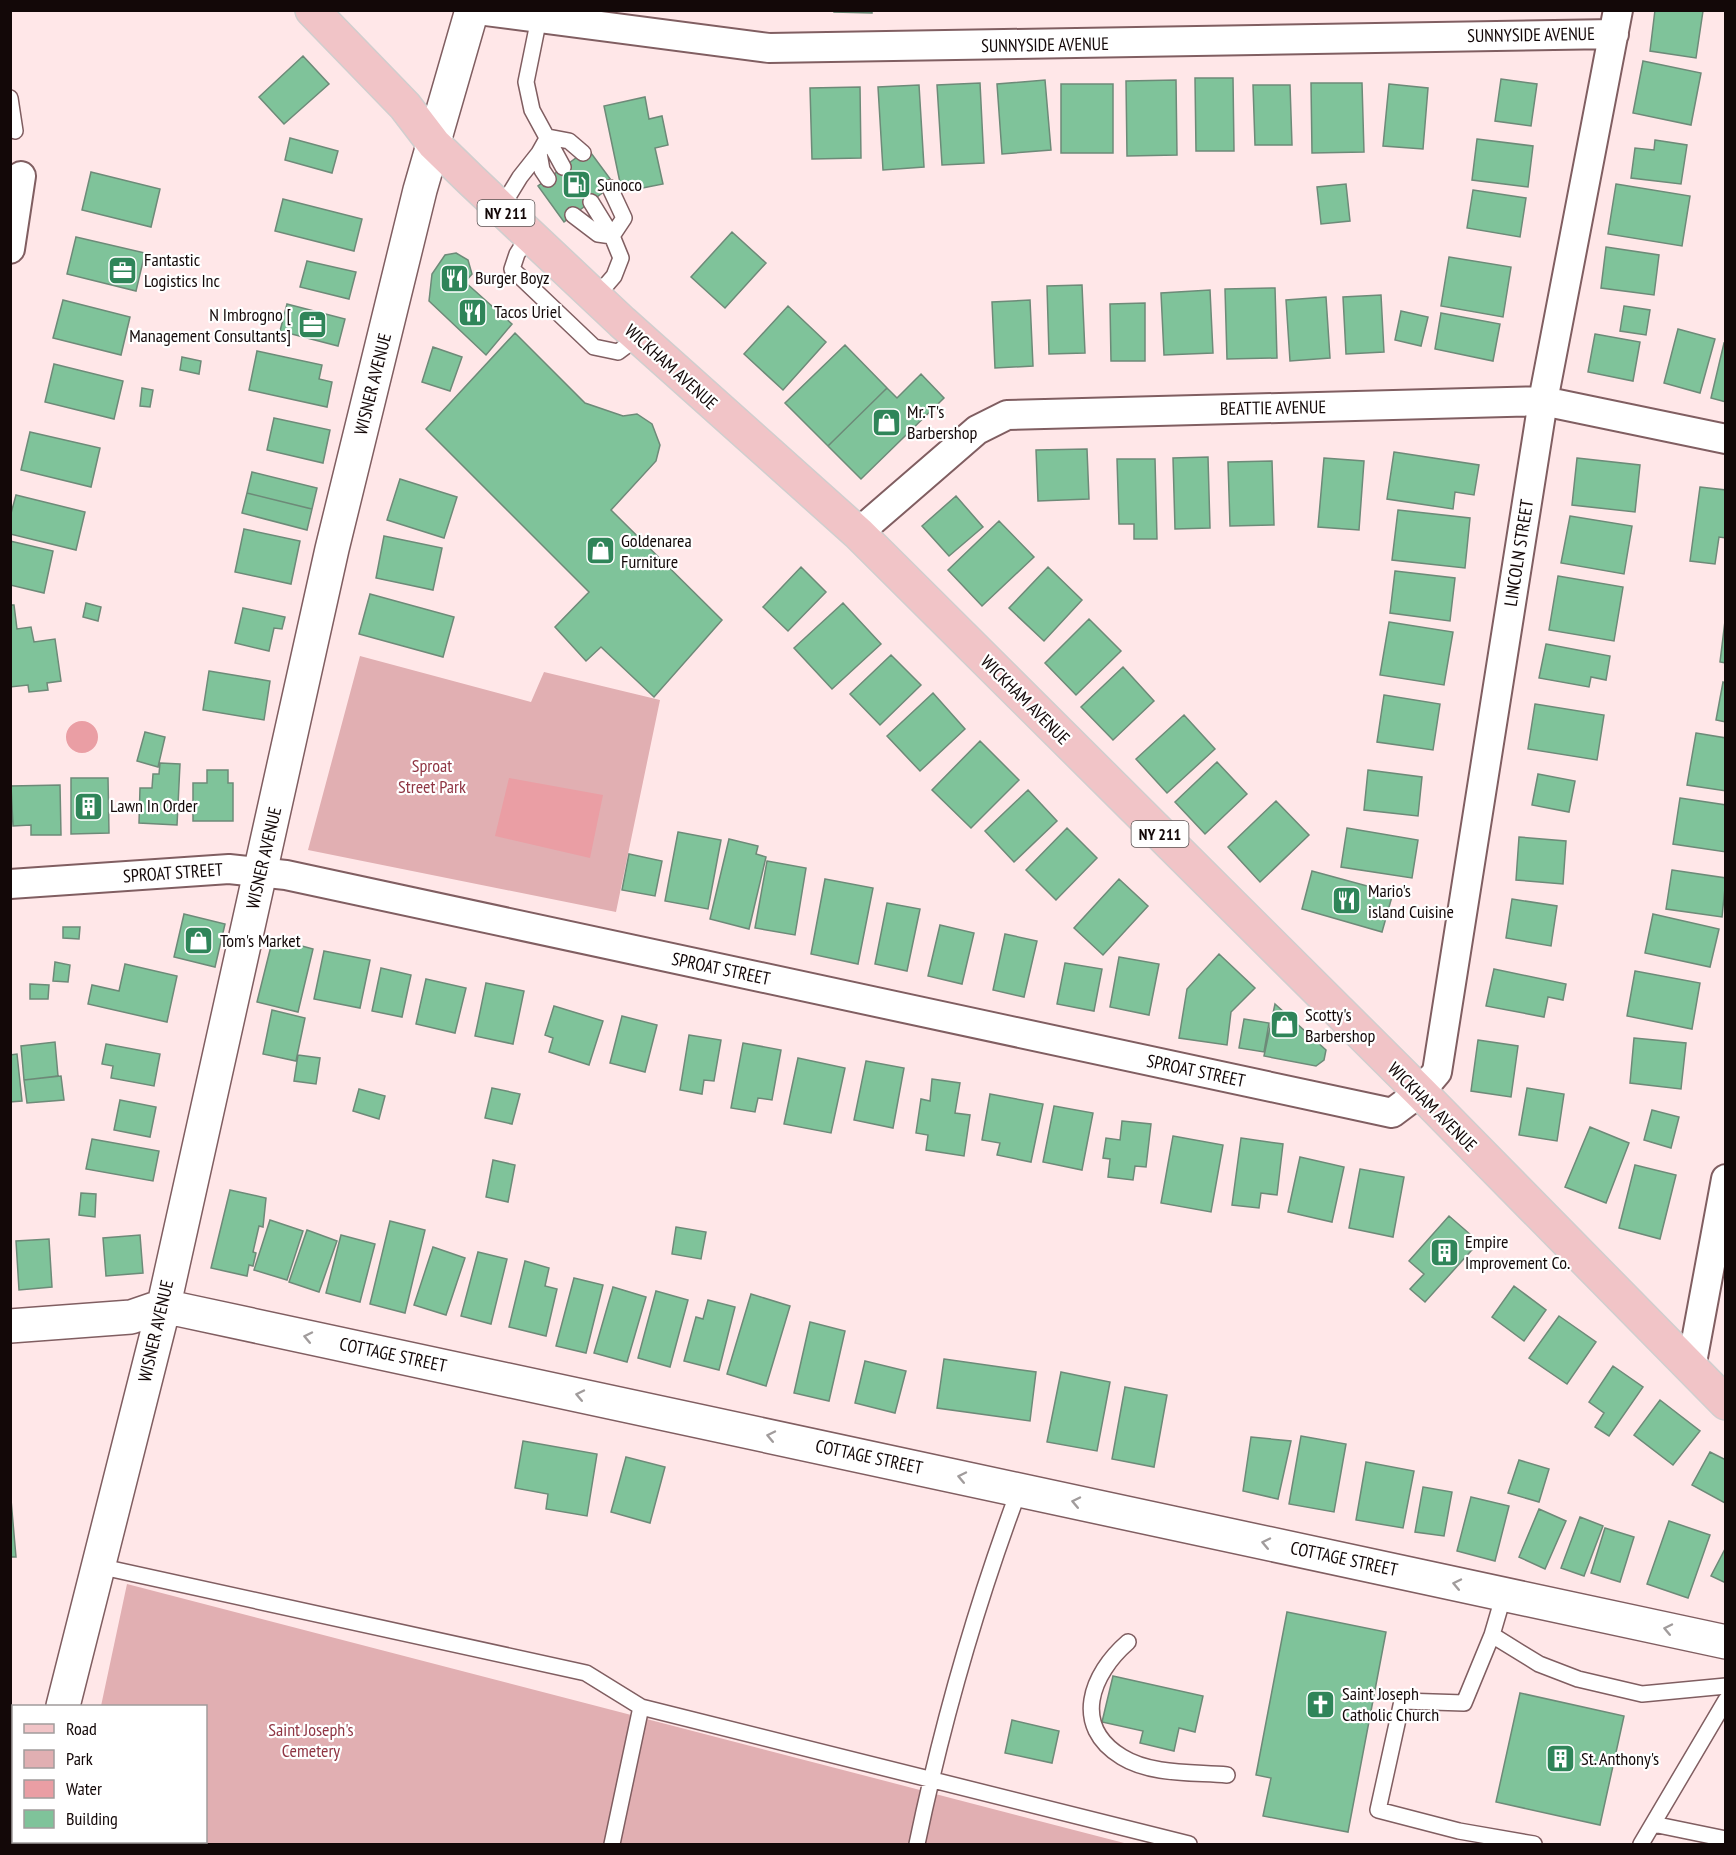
<svg xmlns="http://www.w3.org/2000/svg" width="1736" height="1855" font-family="'PT Sans Narrow',sans-serif">
<style>
.green{fill:#e1afb2}
.water{fill:#ea9ea4}
.building{fill:#7fc39a;stroke:#6d8a78;stroke-width:1.5}
.lines{fill:none;stroke-linecap:round;stroke-linejoin:round}
.service-casing{stroke:#805e61;stroke-width:18}
.minor-casing{stroke:#805e61;stroke-width:32}
.tertiary-casing{stroke:#805e61;stroke-width:36}
.primary-casing{stroke:#d0cece;stroke-width:36}
.service{stroke:#fff;stroke-width:15}
.minor{stroke:#fff;stroke-width:28}
.tertiary{stroke:#fff;stroke-width:33}
.primary{stroke:#f1c4c7;stroke-width:33}
.oneway{stroke:#a19c9c}
.labels{text-anchor:middle;stroke-width:4.5;stroke-linejoin:round;paint-order:stroke}
.shield{fill:#fff;stroke:#5a5252;stroke-width:1.5}
.shield-label{font-size:16px;font-weight:bold;fill:#130808}
.street-label{font-size:18px;fill:#130808;stroke:#fff}
.poi-label{font-size:18px;fill:#130808;stroke:#fff;text-anchor:start}
.park-label{font-size:18px;fill:#8f3543;stroke:#fff}
</style>
<rect width="100%" height="100%" fill="#ffe7e8"/>
<path class="green" d="M360 656 531 702 544 672 660 700 616 912 308 850Z
M127 1584 1128 1844H71V1842H206V1706H101Z"/>
<path class="water" d="M66 737a16 16 0 1 1 32 0a16 16 0 1 1-32 0Z
M509 778 603 795 590 858 495 836Z"/>
<path class="building" d="M834 10H872V13L834 12Z
M1655 10 1703 11 1696 58 1650 51Z
M303 56 329 84 284 124 259 97Z
M1643 61 1701 73 1691 125 1633 113Z
M1195 78H1233L1234 151H1196Z
M1501 79 1537 84 1531 126 1495 121Z
M1045 80 1051 150 1002 154 997 84Z
M1176 80 1177 155 1127 156 1126 81Z
M980 83 984 163 942 165 937 85Z
M1311 83H1362L1364 152 1312 153Z
M1061 84H1113V153H1061Z
M1389 84 1428 88 1423 149 1383 146Z
M919 85 924 167 883 170 878 87Z
M1253 85H1290L1292 145H1255Z
M860 87 861 158 812 159 810 88Z
M645 97 649 119 662 116 668 145 655 148 663 184 622 192 604 106Z
M290 138 338 151 332 173 285 160Z
M1477 139 1533 146 1528 187 1472 180Z
M1655 140 1687 145 1681 184 1631 178 1635 148 1654 150Z
M588 149 614 184 564 222 538 186Z
M91 172 160 189 151 227 82 210Z
M1346 184 1350 221 1321 224 1317 187Z
M1616 184 1690 196 1682 246 1608 234Z
M1473 190 1526 198 1520 237 1467 228Z
M283 199 362 219 354 251 275 231Z
M732 232 766 263 725 308 691 277Z
M76 237 145 253 136 291 67 274Z
M1606 247 1659 255 1654 295 1601 288Z
M456 253 468 260 472 274 465 282 512 324 486 355 429 301 432 274 445 255Z
M1449 257 1511 267 1503 317 1441 306Z
M307 261 356 272 349 299 300 287Z
M1082 285 1085 353 1049 354 1047 286Z
M1275 288 1277 358 1227 359 1225 289Z
M1210 290 1213 353 1164 355 1161 293Z
M1381 295 1384 352 1346 354 1343 297Z
M1326 297 1330 358 1290 361 1286 300Z
M63 300 130 317 121 355 53 338Z
M1030 300 1033 366 995 368 992 302Z
M1145 303V361H1111L1110 304Z
M287 304 345 319 338 346 280 331Z
M788 306 826 342 783 390 744 354Z
M1624 306 1650 310 1646 335 1620 331Z
M1401 311 1428 317 1421 346 1395 340Z
M1441 313 1500 324 1493 361 1435 349Z
M1678 329 1715 339 1700 393 1664 383Z
M515 333 585 403 623 416 637 414 652 424 660 445 656 461 611 510 722 620 654 697 601 647 586 661 555 627 589 592 426 429Z
M1595 334 1640 342 1633 381 1588 372Z
M1724 343 1726 344V402L1711 398Z
M845 345 887 388 828 446 785 403Z
M433 347 462 357 450 391 422 382Z
M257 351 322 365 319 379 332 382 327 407 249 390Z
M182 357 201 361 199 374 180 370Z
M54 364 123 381 114 419 45 402Z
M921 374 944 398 861 479 828 446 887 388 897 398Z
M142 388 153 390 150 407 140 406Z
M274 418 330 430 323 463 267 450Z
M30 432 100 448 91 487 21 470Z
M1087 449 1089 499 1038 501 1036 450Z
M1394 452 1479 465 1474 495 1455 492 1453 509 1387 499Z
M1208 457 1210 528 1175 529 1173 458Z
M1324 458 1364 461 1359 530 1318 527Z
M1577 458 1640 465 1635 512 1572 505Z
M1117 459H1155L1157 539H1134V524H1119Z
M1272 461 1274 525 1230 526 1228 462Z
M252 472 317 488 312 509 247 493Z
M400 479 457 497 444 538 387 520Z
M1700 487 1726 490V538L1719 537 1715 564 1690 561Z
M247 493 312 509 307 530 242 513Z
M16 495 85 512 76 550 10 534V517Z
M956 496 983 527 949 556 922 526Z
M1398 510 1470 518 1465 568 1392 560Z
M1570 516 1632 526 1624 574 1561 563Z
M999 521 1034 557 982 606 948 570Z
M244 529 300 541 291 584 235 572Z
M384 536 442 548 433 590 376 578Z
M10 541 53 551 44 593 10 585Z
M801 567 826 592 788 631 763 607Z
M1048 567 1082 600 1044 641 1009 608Z
M1395 571 1455 578 1450 621 1390 613Z
M1558 576 1623 587 1614 641 1549 630Z
M370 594 454 617 443 657 359 634Z
M86 603 101 607 98 621 83 617Z
M843 603 881 644 832 689 794 648Z
M10 605H14L17 629 31 627 34 642 55 639 61 681 47 683 48 690 29 692 28 685 10 687Z
M243 608 285 617 282 629 274 628 269 651 235 643Z
M1089 619 1121 651 1076 695 1045 663Z
M1725 621H1726V663L1720 662Z
M1389 622 1453 632 1444 685 1380 675Z
M1546 644 1610 656 1606 680 1591 677 1589 687 1539 678Z
M891 655 921 685 880 725 850 694Z
M1123 667 1154 701 1113 740 1081 707Z
M209 671 270 681 264 720 203 710Z
M1723 682 1726 683V722L1716 720Z
M933 693 965 729 920 771 887 736Z
M1384 695 1440 704 1433 750 1377 742Z
M1535 704 1604 715 1597 760 1528 749Z
M1184 715 1215 749 1167 793 1136 759Z
M145 732 165 737 158 767 137 761Z
M1696 733 1726 738V791L1687 785Z
M980 741 1019 780 971 828 932 790Z
M1217 762 1247 794 1205 834 1175 802Z
M160 763 180 764 177 825 139 823 140 788H152L153 774H159Z
M207 770H228V783H233V821H193V783H207Z
M1368 770 1422 777 1418 816 1364 810Z
M1538 774 1575 781 1569 812 1532 805Z
M71 778H108L109 833 71 834Z
M60 785 61 835H31V825L13 826 11 786Z
M1028 790 1057 821 1014 862 985 831Z
M1680 798 1726 805V852L1673 844Z
M1276 801 1309 835 1260 882 1228 847Z
M1067 828 1097 858 1056 900 1026 870Z
M1347 828 1418 840 1412 878 1341 867Z
M678 832 721 840 708 909 665 901Z
M1519 837 1566 841 1563 884 1516 880Z
M729 839 758 846 756 854 766 857 749 929 710 919Z
M629 854 662 861 655 896 622 890Z
M767 861 806 868 795 935 755 928Z
M1672 870 1726 878 1722 917 1666 909Z
M1312 871 1393 893 1382 932 1302 909Z
M825 879 873 888 858 964 811 954Z
M1119 879 1148 906 1103 955 1074 928Z
M1512 899 1557 906 1551 946 1506 938Z
M887 903 920 909 907 971 875 964Z
M184 914 225 924 215 967 174 957Z
M1653 914 1719 929 1710 967 1645 953Z
M940 925 974 933 962 984 928 976Z
M63 927H80L79 939 63 938Z
M1005 934 1037 941 1024 997 993 990Z
M273 938 313 949 298 1012 257 1002Z
M324 951 370 960 360 1008 314 999Z
M1219 954 1255 988 1231 1012 1227 1045 1179 1038 1187 989Z
M1119 957 1159 964 1149 1015 1110 1007Z
M55 962 70 965 68 982 53 981Z
M1065 963 1102 969 1094 1011 1057 1004Z
M125 964 177 976 167 1022 88 1004 92 985 119 991Z
M381 968 411 975 402 1017 372 1011Z
M1494 969 1566 984 1563 1000 1548 997 1544 1017 1486 1006Z
M1635 971 1700 983 1692 1029 1627 1016Z
M426 979 466 988 455 1033 416 1024Z
M486 983 524 991 513 1044 475 1036Z
M30 984 49 985 48 999H30Z
M1275 1004 1326 1050 1324 1060 1316 1066 1264 1056Z
M554 1006 603 1021 589 1065 549 1052 553 1038 545 1035Z
M272 1010 305 1018 296 1061 263 1054Z
M622 1016 657 1025 645 1072 610 1063Z
M1244 1019 1269 1023 1264 1052 1239 1048Z
M689 1035 721 1040 714 1081 704 1080 702 1094 680 1090Z
M1634 1038 1686 1043 1681 1089 1630 1083Z
M1478 1040 1518 1046 1511 1097 1471 1091Z
M55 1042 58 1076 24 1080 21 1046Z
M743 1043 781 1050 772 1100 758 1098 755 1112 731 1108Z
M106 1044 160 1054 154 1086 111 1078 113 1066 102 1064Z
M17 1054 22 1101 10 1102V1055Z
M298 1055 320 1058 316 1084 294 1081Z
M798 1058 845 1068 831 1133 784 1124Z
M866 1061 904 1068 893 1128 854 1120Z
M61 1076 64 1100 27 1103 24 1080Z
M932 1079 960 1083 955 1113 970 1115 964 1156 926 1150 928 1135 916 1133 921 1099 930 1101Z
M492 1088 520 1094 512 1124 485 1118Z
M1527 1088 1564 1094 1557 1141 1519 1135Z
M359 1089 385 1096 379 1119 353 1111Z
M990 1094 1043 1104 1031 1162 997 1155 1000 1143 982 1140Z
M120 1100 156 1107 150 1137 114 1130Z
M1054 1106 1093 1113 1082 1170 1043 1162Z
M1652 1110 1679 1117 1671 1148 1644 1140Z
M1122 1121 1151 1124 1146 1167 1135 1166 1133 1180 1108 1177 1110 1159 1103 1158 1106 1138 1120 1140Z
M1590 1127 1629 1143 1606 1203 1565 1187Z
M1173 1136 1223 1145 1211 1212 1161 1203Z
M1241 1138 1283 1144 1277 1195 1261 1193 1259 1208 1232 1205Z
M92 1139 159 1151 153 1181 86 1169Z
M1300 1157 1344 1167 1332 1222 1288 1212Z
M493 1160 515 1165 508 1202 486 1197Z
M1635 1165 1676 1175 1660 1239 1619 1228Z
M1360 1169 1404 1177 1393 1237 1349 1228Z
M230 1190 266 1198 263 1227 259 1226 253 1252 256 1253 253 1266 249 1265 247 1276 211 1268Z
M81 1193 96 1194 95 1217 79 1215Z
M1449 1216 1479 1242 1425 1302 1410 1289 1424 1274 1409 1261Z
M270 1220 303 1231 287 1280 254 1270Z
M390 1221 425 1230 405 1313 370 1304Z
M676 1227 706 1232 701 1259 672 1254Z
M307 1230 337 1241 319 1292 289 1282Z
M140 1235 143 1273 106 1276 103 1238Z
M341 1235 375 1244 360 1302 326 1293Z
M49 1239 52 1287 19 1290 16 1241Z
M433 1247 465 1258 446 1315 414 1305Z
M478 1252 507 1259 491 1324 461 1316Z
M525 1261 549 1268 545 1286 557 1289 546 1336 509 1327Z
M574 1278 603 1285 586 1353 556 1346Z
M1514 1286 1546 1310 1524 1341 1492 1317Z
M613 1287 646 1297 627 1362 594 1353Z
M656 1291 688 1300 670 1367 638 1358Z
M751 1294 790 1306 766 1386 727 1374Z
M708 1300 735 1307 719 1370 684 1361 696 1317 703 1319Z
M1559 1316 1596 1342 1567 1384 1529 1358Z
M810 1322 845 1331 829 1401 794 1393Z
M944 1359 1036 1372 1030 1421 937 1408Z
M865 1361 906 1371 895 1413 855 1403Z
M1613 1366 1643 1387 1609 1436 1595 1427 1604 1413 1589 1402Z
M1061 1372 1110 1382 1097 1451 1047 1442Z
M1125 1387 1167 1395 1154 1467 1112 1459Z
M1660 1400 1700 1431 1673 1465 1634 1435Z
M1301 1436 1346 1444 1334 1512 1289 1504Z
M1251 1437 1291 1441 1278 1499 1243 1491Z
M523 1441 597 1454 587 1516 546 1509 548 1494 515 1488Z
M1710 1452 1726 1460 1725 1503 1692 1485Z
M626 1457 665 1467 650 1523 611 1512Z
M1519 1460 1549 1469 1539 1502 1508 1493Z
M1366 1462 1414 1471 1403 1528 1356 1520Z
M1423 1487 1452 1492 1444 1536 1415 1532Z
M10 1488 16 1557H10Z
M1471 1497 1509 1506 1495 1561 1457 1551Z
M1539 1509 1566 1521 1545 1569 1519 1557Z
M1580 1517 1603 1526 1584 1576 1561 1568Z
M1669 1521 1710 1535 1688 1598 1647 1584Z
M1605 1528 1634 1537 1620 1582 1591 1573Z
M1726 1547V1583L1711 1576Z
M1287 1612 1386 1632 1348 1832 1263 1816 1271 1778 1256 1775Z
M1113 1676 1203 1696 1195 1732 1179 1728 1174 1751 1140 1743 1143 1731 1102 1722Z
M1520 1693 1624 1716 1600 1825 1496 1802Z
M1012 1720 1059 1731 1052 1763 1005 1753Z"/>
<g class="lines">
<defs>
<path id="service" d="M539 18 526 82 532 110 563 167
M10 98 15 131
M548 179 542 170 539 153 548 137 569 141 583 153
M591 202 612 236 621 258 614 276 595 298
M501 208 520 177 539 153
M573 215 598 234 612 236 624 218 610 188
M529 235 517 254 512 269 594 347 618 352 638 337
M98 1566 586 1673 641 1707 1189 1844
M1504 1594 1492 1635 1464 1703 1402 1701 1378 1810 1459 1831 1534 1844
M1492 1635 1539 1664 1578 1679 1642 1694 1726 1686
M1128 1642C1091 1674 1071 1726 1122 1757 1151 1775 1194 1772 1227 1775
M1653 1824 1726 1839
M612 1844 641 1707
M917 1844C942 1724 976 1605 1019 1490
M1641 1844 1726 1700"/>
<path id="minor" d="M478 10 769 48 1614 34
M10 249 21 176
M858 533 977 430 1007 415 1543 401 1726 439
M10 884 229 869 286 875 1392 1113 1420 1092 1437 1072 1543 401 1618 10
M1691 1368 1726 1179"/>
<path id="tertiary" d="M10 1326 131 1317 163 1306 1726 1642
M63 1706 161 1318 332 549 420 190 472 10
M29 1844 30 1842"/>
<path id="primary" d="M312 10 405 106 434 144 471 180 622 322 858 533 1420 1092 1726 1403"/>
</defs>
<use href="#service" class="service-casing"/>
<use href="#minor" class="minor-casing"/>
<use href="#tertiary" class="tertiary-casing"/>
<use href="#primary" class="primary-casing"/>
<use href="#service" class="service"/>
<use href="#minor" class="minor"/>
<use href="#tertiary" class="tertiary"/>
<use href="#primary" class="primary"/>
</g>
<defs><path id="oneway-chevron" d="M-2-3.5L2.5 0L-2 3.5" fill="none" stroke-width="1.6" stroke-linecap="round" stroke-linejoin="round" transform="scale(1.5)"/></defs>
<g class="oneway">
<use href="#oneway-chevron" transform="translate(308 1337) rotate(-168)"/>
<use href="#oneway-chevron" transform="translate(580 1395) rotate(-168)"/>
<use href="#oneway-chevron" transform="translate(771 1436) rotate(-168)"/>
<use href="#oneway-chevron" transform="translate(962 1477) rotate(-168)"/>
<use href="#oneway-chevron" transform="translate(1076 1502) rotate(-168)"/>
<use href="#oneway-chevron" transform="translate(1266 1543) rotate(-168)"/>
<use href="#oneway-chevron" transform="translate(1457 1584) rotate(-168)"/>
<use href="#oneway-chevron" transform="translate(1668 1629) rotate(-168)"/>
</g>
<defs>
<symbol id="fuel-square" viewBox="-11 -11 22 22"><rect x="-9" y="-9" width="18" height="18" rx="4" fill="#2f8559" stroke="#fff"/><path d="M-5.5-6h7V0h2V4h1.3V-2.5L3-4.5l.8-.8L6-3V5H2.5V1h-1V6h-7ZM-4.2-4.7v3.2H.2V-4.7Z" fill="#fff"/></symbol>
<symbol id="office-square" viewBox="-11 -11 22 22"><rect x="-9" y="-9" width="18" height="18" rx="4" fill="#2f8559" stroke="#fff"/><path d="M-6-3h4V-5.5h4V-3h4V5H-6ZM-1-4.5V-3h2v-1.5ZM-6 0V1H6V0Z" fill="#fff"/></symbol>
<symbol id="restaurant-square" viewBox="-11 -11 22 22"><rect x="-9" y="-9" width="18" height="18" rx="4" fill="#2f8559" stroke="#fff"/><path d="M-5-6h1v4h1v-4h1v4h1v-4h1v5L-1.5 .5V6h-2V.5L-5-1ZM5-6V6H3V1.5H1.5Q1.5-4 5-6Z" fill="#fff"/></symbol>
<symbol id="shop-square" viewBox="-11 -11 22 22"><rect x="-9" y="-9" width="18" height="18" rx="4" fill="#2f8559" stroke="#fff"/><path d="M-5-2.5h2.3a2.7 3.5 0 0 1 5.4 0H5L5.5 6h-11ZM-1.5-2.5h3a1.5 2.3 0 0 0-3 0Z" fill="#fff"/></symbol>
<symbol id="building-square" viewBox="-11 -11 22 22"><rect x="-9" y="-9" width="18" height="18" rx="4" fill="#2f8559" stroke="#fff"/><path d="M-4-6H4V6H1V3H-1V6H-4ZM-2.5-4.3h1.7v1.8h-1.7ZM.8-4.3h1.7v1.8H.8ZM-2.5-1h1.7V.8h-1.7ZM.8-1h1.7V.8H.8Z" fill="#fff"/></symbol>
<symbol id="church-square" viewBox="-11 -11 22 22"><rect x="-9" y="-9" width="18" height="18" rx="4" fill="#2f8559" stroke="#fff"/><path d="M-1.2-6h2.4v3.5h3.3v2.4h-3.3V6h-2.4V-.1h-3.3v-2.4h3.3Z" fill="#fff"/></symbol>
</defs>
<g fill-rule="evenodd">
<use href="#fuel-square" x="560" y="168" width="33" height="33"/>
<use href="#office-square" x="106" y="254" width="33" height="33"/>
<use href="#restaurant-square" x="438" y="262" width="33" height="33"/>
<use href="#restaurant-square" x="456" y="296" width="33" height="33"/>
<use href="#office-square" x="296" y="308" width="33" height="33"/>
<use href="#shop-square" x="870" y="406" width="33" height="33"/>
<use href="#shop-square" x="584" y="534" width="33" height="33"/>
<use href="#building-square" x="72" y="790" width="33" height="33"/>
<use href="#restaurant-square" x="1330" y="884" width="33" height="33"/>
<use href="#shop-square" x="182" y="924" width="33" height="33"/>
<use href="#shop-square" x="1268" y="1008" width="33" height="33"/>
<use href="#building-square" x="1428" y="1236" width="33" height="33"/>
<use href="#church-square" x="1304" y="1688" width="33" height="33"/>
<use href="#building-square" x="1544" y="1742" width="33" height="33"/>
</g>
<g class="labels">
<g class="shield">
<rect x="477.5" y="200" width="57" height="26" rx="4.5"/>
<rect x="1131.5" y="821" width="57" height="26" rx="4.5"/>
</g>
<g class="shield-label">
<text x="506" y="219">NY 211</text>
<text x="1160" y="840">NY 211</text>
</g>
<g class="street-label">
<text transform="translate(1531 35) rotate(-1)" y="6">SUNNYSIDE AVENUE</text>
<text transform="translate(1045 45) rotate(-1)" y="6">SUNNYSIDE AVENUE</text>
<text transform="translate(671 367) rotate(42)" y="6">WICKHAM AVENUE</text>
<text transform="translate(373 384) rotate(-76)" y="6">WISNER AVENUE</text>
<text transform="translate(1273 408) rotate(-1)" y="6">BEATTIE AVENUE</text>
<text transform="translate(1519 553) rotate(-81)" y="6">LINCOLN STREET</text>
<text transform="translate(1025 700) rotate(45)" y="6">WICKHAM AVENUE</text>
<text transform="translate(264 858) rotate(-77)" y="6">WISNER AVENUE</text>
<text transform="translate(173 873) rotate(-4)" y="6">SPROAT STREET</text>
<text transform="translate(721 969) rotate(12)" y="6">SPROAT STREET</text>
<text transform="translate(1196 1071) rotate(12)" y="6">SPROAT STREET</text>
<text transform="translate(1432 1107) rotate(45)" y="6">WICKHAM AVENUE</text>
<text transform="translate(156 1331) rotate(-77)" y="6">WISNER AVENUE</text>
<text transform="translate(393 1355) rotate(12)" y="6">COTTAGE STREET</text>
<text transform="translate(869 1457) rotate(12)" y="6">COTTAGE STREET</text>
<text transform="translate(1344 1559) rotate(12)" y="6">COTTAGE STREET</text>
</g>
<g class="poi-label">
<text x="597" y="191">Sunoco</text>
<text x="144" y="266">Fantastic<tspan x="144" dy="21">Logistics Inc</tspan></text>
<text x="475" y="284">Burger Boyz</text>
<text x="494" y="318">Tacos Uriel</text>
<text x="291" y="321" text-anchor="end">N Imbrogno [<tspan x="291" dy="21">Management Consultants]</tspan></text>
<text x="907" y="418">Mr. T's<tspan x="907" dy="21">Barbershop</tspan></text>
<text x="621" y="547">Goldenarea<tspan x="621" dy="21">Furniture</tspan></text>
<text x="110" y="812">Lawn In Order</text>
<text x="1368" y="897">Mario's<tspan x="1368" dy="21">island Cuisine</tspan></text>
<text x="220" y="947">Tom's Market</text>
<text x="1305" y="1021">Scotty's<tspan x="1305" dy="21">Barbershop</tspan></text>
<text x="1465" y="1248">Empire<tspan x="1465" dy="21">Improvement Co.</tspan></text>
<text x="1342" y="1700">Saint Joseph<tspan x="1342" dy="21">Catholic Church</tspan></text>
<text x="1581" y="1765">St. Anthony's</text>
</g>
<g class="park-label">
<text x="432" y="772">Sproat<tspan x="432" dy="21">Street Park</tspan></text>
<text x="311" y="1736">Saint Joseph's<tspan x="311" dy="21">Cemetery</tspan></text>
</g>
</g>
<rect width="1736" height="1855" fill="none" stroke="#130808" stroke-width="24"/>
<rect x="12" y="1705" width="195" height="138" fill="#ffffff" stroke="#a19c9c" stroke-width="1.5"/>
<rect x="24" y="1724" width="30" height="9" fill="#f1c4c7" stroke="#a19c9c" stroke-width="1.5"/>
<text x="66" y="1735" font-size="18" fill="#130808">Road</text>
<rect x="24" y="1750" width="30" height="18" fill="#e1afb2" stroke="#a19c9c" stroke-width="1.5"/>
<text x="66" y="1765" font-size="18" fill="#130808">Park</text>
<rect x="24" y="1780" width="30" height="18" fill="#ea9ea4" stroke="#a19c9c" stroke-width="1.5"/>
<text x="66" y="1795" font-size="18" fill="#130808">Water</text>
<rect x="24" y="1810" width="30" height="18" fill="#7fc39a" stroke="#a19c9c" stroke-width="1.5"/>
<text x="66" y="1825" font-size="18" fill="#130808">Building</text>
</svg>
